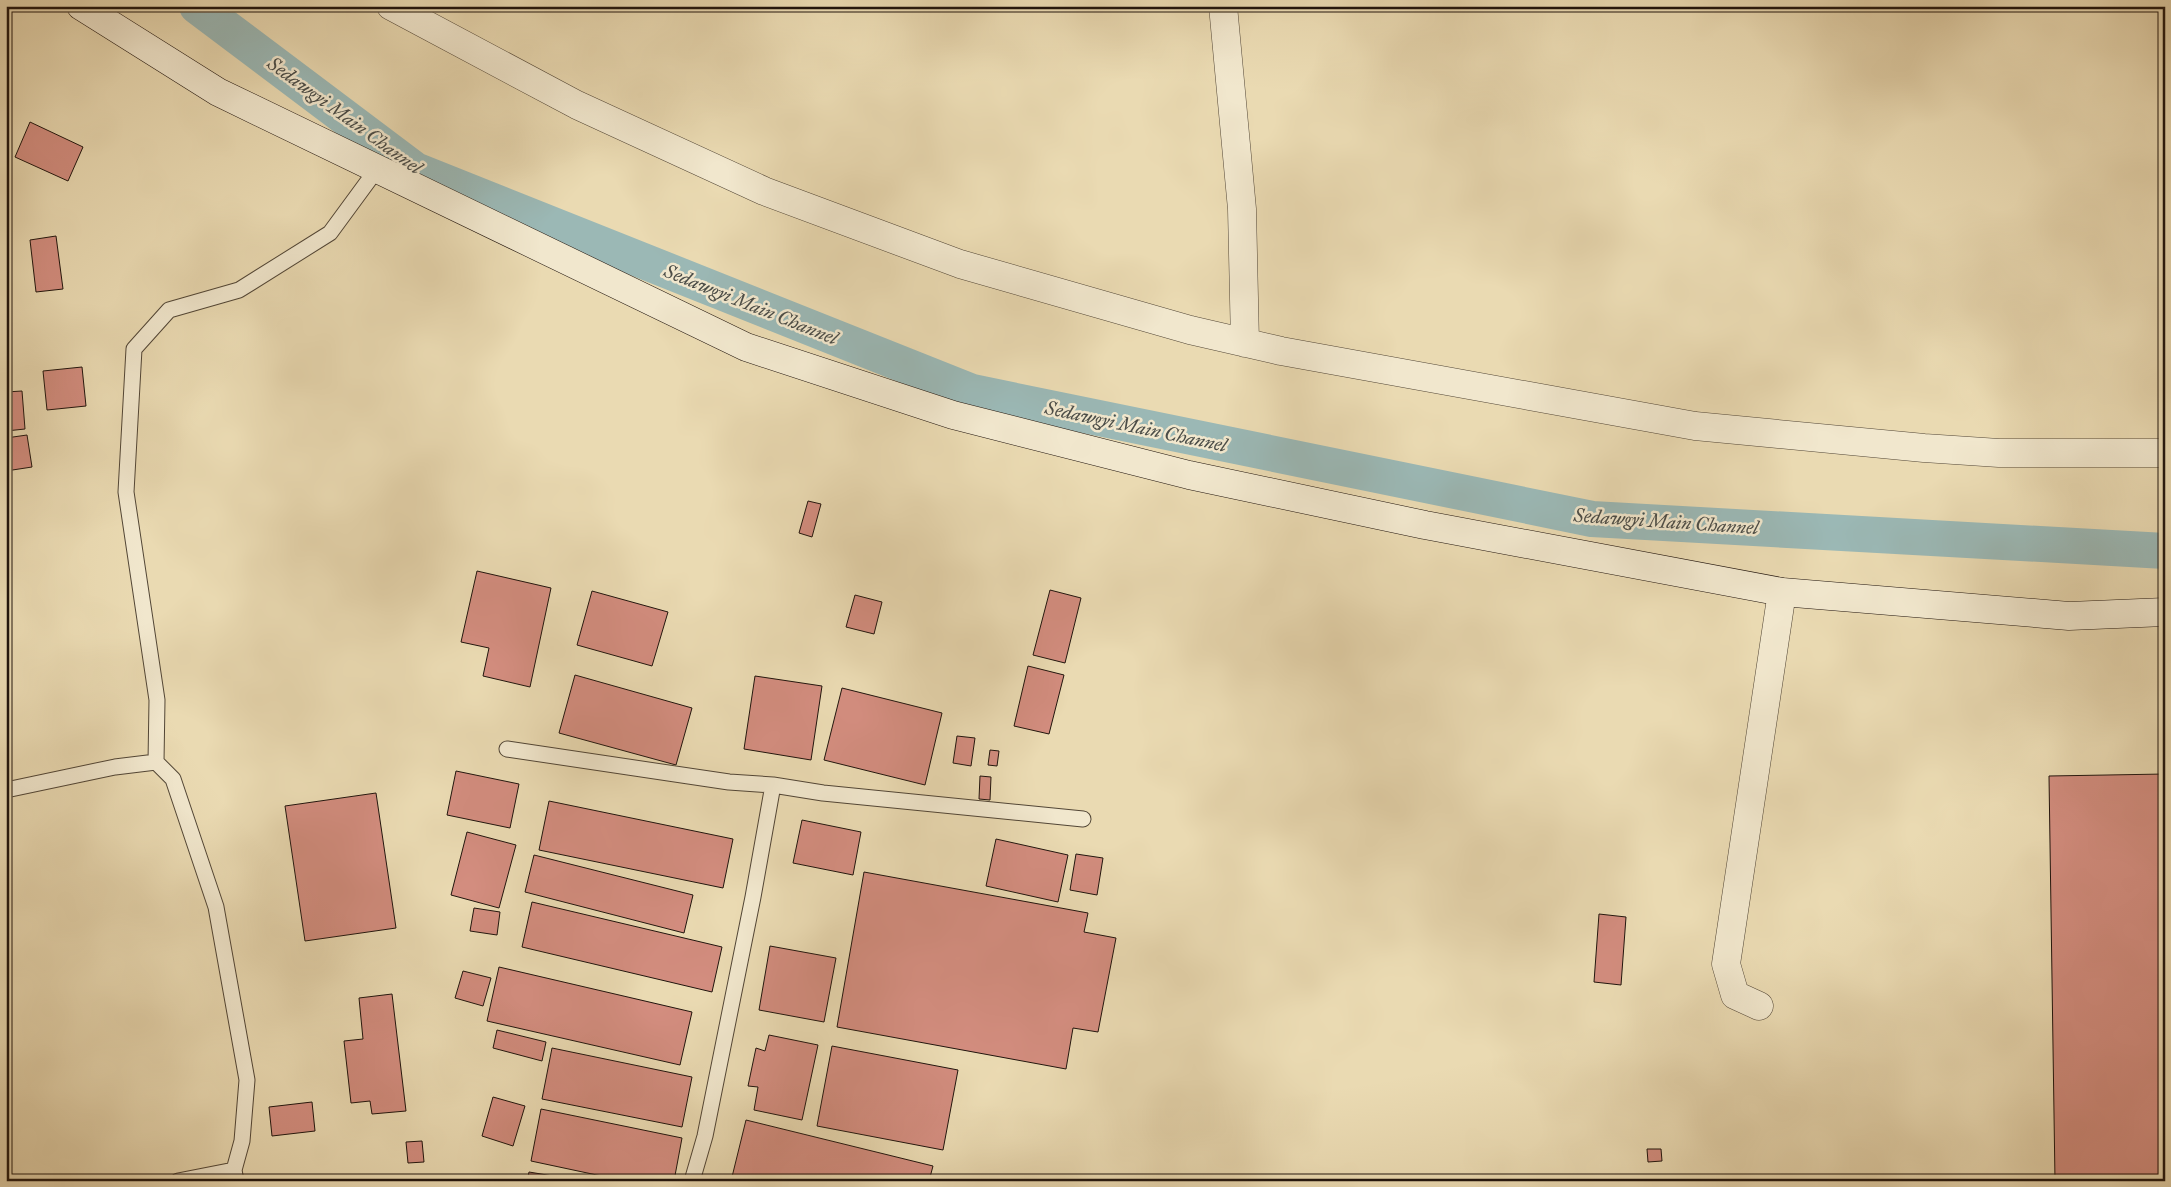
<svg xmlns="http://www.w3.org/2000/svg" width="2171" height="1187" font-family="'IM FELL Great Primer',serif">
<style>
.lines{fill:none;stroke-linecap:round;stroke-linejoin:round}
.canal{stroke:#9bb8b5;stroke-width:36}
.building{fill:#d38d7f;stroke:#20140d}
.lane-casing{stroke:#524636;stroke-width:17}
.street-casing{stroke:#524636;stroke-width:29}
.secondary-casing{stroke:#20140d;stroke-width:29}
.lane{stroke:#f1e7cd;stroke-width:15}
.street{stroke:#f1e7cd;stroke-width:28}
.secondary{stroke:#f1e7cd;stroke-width:28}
.labels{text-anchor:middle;stroke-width:5;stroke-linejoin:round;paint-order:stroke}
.water-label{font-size:19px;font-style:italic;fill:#4b4d48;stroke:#f1e7cd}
</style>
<rect width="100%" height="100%" fill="#eadab2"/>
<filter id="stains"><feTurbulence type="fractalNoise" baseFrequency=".004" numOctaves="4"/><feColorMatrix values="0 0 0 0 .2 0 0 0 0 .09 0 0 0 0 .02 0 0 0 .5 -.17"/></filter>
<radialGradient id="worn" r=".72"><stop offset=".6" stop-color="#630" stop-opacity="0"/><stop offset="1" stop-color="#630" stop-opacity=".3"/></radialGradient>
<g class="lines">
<path class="canal" d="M197 6 415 170 972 392 1592 519 2165 551"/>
</g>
<path class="building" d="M30 122 83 147 68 181 15 157Z
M56 236 63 289 36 292 30 240Z
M82 367 86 406 47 410 43 371Z
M22 391 25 429 6 431V392Z
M27 435 32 467 6 471V438Z
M808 501 821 504 812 537 799 533Z
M477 571 551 588 530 687 483 676 489 648 461 642Z
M1050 590 1081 598 1065 663 1033 655Z
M592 591 668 612 652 666 577 645Z
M855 595 882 602 874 634 846 627Z
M1028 666 1064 675 1049 734 1014 726Z
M575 675 692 708 676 765 559 733Z
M755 676 822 686 811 760 744 749Z
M842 688 942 713 925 785 824 760Z
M957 736 975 738 971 766 953 763Z
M990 750 999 751 997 766 988 765Z
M456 771 519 784 510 828 447 815Z
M2165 774V1181H2055L2049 776Z
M980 776 991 777 990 800 979 799Z
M376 793 396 928 305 941 285 806Z
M549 801 733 839 723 888 539 850Z
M802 820 861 832 853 875 793 863Z
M467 832 516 845 499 908 451 895Z
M996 839 1068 855 1058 902 986 886Z
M1076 854 1103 858 1097 895 1070 890Z
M534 855 693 895 684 933 525 892Z
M864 872 1088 913 1084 932 1116 938 1098 1032 1073 1028 1066 1069 837 1027Z
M532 902 722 947 712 992 522 947Z
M474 908 500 912 497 935 470 931Z
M1599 914 1626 917 1621 985 1594 982Z
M770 946 836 958 824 1022 759 1010Z
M499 967 692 1012 680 1065 487 1021Z
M463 971 491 978 483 1006 455 998Z
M392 994 406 1111 372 1114 370 1101 351 1103 344 1041 363 1039 359 998Z
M497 1030 546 1042 542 1061 493 1048Z
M769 1035 818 1045 802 1120 754 1110 758 1087 748 1086 756 1048 765 1051Z
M832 1046 958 1070 943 1150 817 1126Z
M552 1048 692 1077 682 1127 542 1099Z
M493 1097 525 1106 513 1146 482 1136Z
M312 1102 315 1131 272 1136 269 1107Z
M541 1109 682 1138 674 1181H625L531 1161Z
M746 1120 933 1166 929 1181H731Z
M422 1141 424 1162 408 1163 406 1142Z
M1647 1149H1661L1662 1161 1648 1162Z
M529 1172 583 1181H527Z"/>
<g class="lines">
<defs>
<path id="lane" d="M507 749 729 782 773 785 753 897 705 1136 692 1181
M156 762 157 700 126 492 134 349 169 310 239 290 330 233 377 169
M773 785 823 793 1083 819
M6 790 115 767 156 762 173 779 216 907 247 1080 242 1141 234 1170 236 1181
M178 1181 234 1170"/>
<path id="street" d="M391 6 577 105 764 191 960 264 1190 330 1281 351 1695 426 1924 448 1999 453H2165
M1223 6 1242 209 1245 343
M1759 1006 1735 995 1726 964 1782 592"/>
<path id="secondary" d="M81 6 218 92 746 347 953 415 1189 475 1425 525 1782 592 2069 616 2165 612"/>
</defs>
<use href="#lane" class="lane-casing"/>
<use href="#street" class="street-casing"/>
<use href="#secondary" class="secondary-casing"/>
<use href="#lane" class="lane"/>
<use href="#street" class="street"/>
<use href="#secondary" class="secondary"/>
</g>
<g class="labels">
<g class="water-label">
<text transform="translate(345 115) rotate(36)" y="7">Sedawgyi Main Channel</text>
<text transform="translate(751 304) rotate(22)" y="7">Sedawgyi Main Channel</text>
<text transform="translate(1136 426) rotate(12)" y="7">Sedawgyi Main Channel</text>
<text transform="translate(1666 521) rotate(4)" y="7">Sedawgyi Main Channel</text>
</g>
</g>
<rect width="2171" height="1187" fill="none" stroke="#eadab2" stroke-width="25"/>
<rect x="8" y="8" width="2156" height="1172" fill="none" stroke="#20140d" stroke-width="2.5"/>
<rect x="12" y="12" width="2146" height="1162" fill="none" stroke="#20140d"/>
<rect width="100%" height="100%" filter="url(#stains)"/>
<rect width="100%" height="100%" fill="url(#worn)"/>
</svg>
